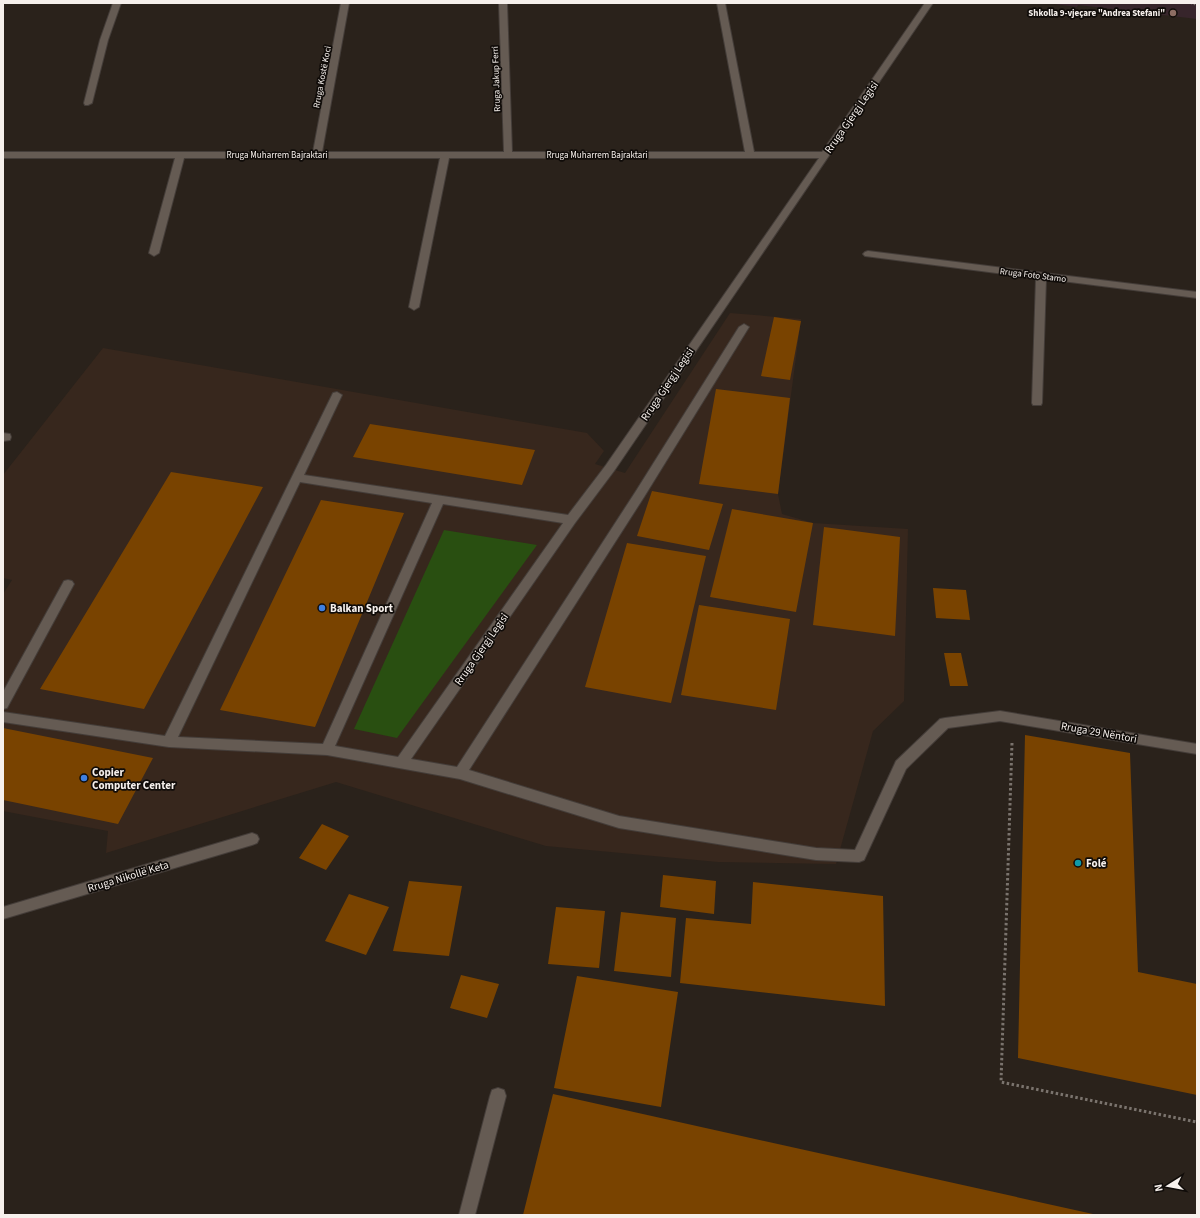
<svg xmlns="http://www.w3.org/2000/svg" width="1200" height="1218" font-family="'Source Sans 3',sans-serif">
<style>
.commercial{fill:#37271d}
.education{fill:#37252b}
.green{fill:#294f11}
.building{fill:#794300}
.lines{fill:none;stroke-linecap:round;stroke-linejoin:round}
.minor-casing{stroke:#443d39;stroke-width:2}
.path-far1{stroke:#7a736d;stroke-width:2;stroke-dasharray:1.5 1.5;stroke-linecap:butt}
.path{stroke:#7a736d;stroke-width:3;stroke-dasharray:2.5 2.5;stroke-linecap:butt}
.minor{fill:#655b53;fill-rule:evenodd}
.education-dot{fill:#8d6e63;stroke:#100c09;stroke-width:1.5}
.shop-dot{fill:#3f7fe0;stroke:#100c09;stroke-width:1.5}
.culture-dot{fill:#0f9aa8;stroke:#100c09;stroke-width:1.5}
.labels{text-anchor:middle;stroke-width:3.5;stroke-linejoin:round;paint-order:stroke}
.far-poi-label{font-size:9px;font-weight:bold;fill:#f6f0ec;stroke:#100c09;text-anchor:end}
.far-street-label{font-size:9px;fill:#f6f0ec;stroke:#100c09}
.street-label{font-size:11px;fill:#f6f0ec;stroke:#100c09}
.poi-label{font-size:11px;font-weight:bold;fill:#f6f0ec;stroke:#100c09;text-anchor:start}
</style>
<rect width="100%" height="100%" fill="#2a221b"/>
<path class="commercial" d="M730 313 801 319 778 494 782 514 813 523 908 529 904 701 873 731 836 864 718 862 546 846 336 782 106 853 108 831 3 811V594L12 580 3 578V475L103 348 587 433 604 451 595 464 625 473Z"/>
<path class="education" d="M1047 3H1197V19L1078 5 1077 7Z"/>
<path class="green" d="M444 530 537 545 397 738 354 729Z"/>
<path class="building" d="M774 317 801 321 790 380 761 376Z
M716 389 790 398 778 494 699 484Z
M370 424 535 450 522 485 353 457Z
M171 472 263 487 144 709 40 689Z
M652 491 723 504 709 550 637 536Z
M321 500 404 513 315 727 220 710Z
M732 509 813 523 796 612 710 597Z
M824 527 900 537 895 636 813 625Z
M627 543 706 556 671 703 585 687Z
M933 588 966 590 970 620 936 618Z
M699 605 790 619 776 710 681 695Z
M944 653H961L968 686H950Z
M3 728 153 758 118 824 3 800Z
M1025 735 1130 753 1138 972 1197 984V1095L1018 1058Z
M322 824 349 836 326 870 299 858Z
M663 875 716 881 714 914 660 907Z
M409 881 462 886 449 956 393 951Z
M753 882 883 896 885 1006 680 983 686 918 751 924Z
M349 894 389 907 366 955 325 941Z
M556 907 605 911 599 968 548 964Z
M621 912 676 918 671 977 614 971Z
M461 975 499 984 487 1018 450 1008Z
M577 976 678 992 661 1107 554 1088Z
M553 1094 1093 1214V1215H523Z"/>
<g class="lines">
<defs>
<path id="minor" d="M113 3H121L108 40 92 103 88 105H85L84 103 100 40Z
M341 3H349L322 152H504L499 3H507L512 152H745L717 3H725L754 152H822L925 3H933L614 471 575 523 411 759 457 767 636 491 739 327 744 324 749 327 644 497 469 770 619 816 816 848 855 850 896 761 940 719 945 718 1000 711 1197 744V754L1000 721 948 728 906 769 864 860 859 862 816 860 619 828 460 779 327 755 169 747 3 722V712L165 736 333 393 337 392 342 395 304 475 568 515 606 465 819 158H449L419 307 414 310 409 307 440 158H184L159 253 154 256 149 253 175 158H3V152H313ZM300 482 432 503 323 744 178 737ZM443 504 563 523 398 757 335 746Z
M868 251 1197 292V298L1046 279 1042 403 1041 405H1033L1032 403 1036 278 865 256 863 254 865 252Z
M3 433 10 434 11 437 10 440 3 441Z
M68 580 72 581 74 584 7 708 3 709V692L64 581Z
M252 833 257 835 259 839 257 843 252 845 3 919V907Z
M498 1088 504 1090 506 1096 475 1215H459L490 1096 492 1090Z"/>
</defs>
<use href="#minor" class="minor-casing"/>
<path class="path-far1" d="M1191 3 1197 5"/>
<path class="path" d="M1012 743 1001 1082 1197 1122"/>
<use href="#minor" class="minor"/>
</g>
<circle class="education-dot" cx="1173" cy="13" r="4"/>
<g class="shop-dot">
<circle cx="322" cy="608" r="4"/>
<circle cx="84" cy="778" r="4"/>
</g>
<circle class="culture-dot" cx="1078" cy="863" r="4"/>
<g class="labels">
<g class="far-poi-label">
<text x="1165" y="16">Shkolla 9-vjeçare "Andrea Stefani"</text>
</g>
<g class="far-street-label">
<text transform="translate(322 77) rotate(-79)" y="3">Rruga Kostë Koci</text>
<text transform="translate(496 79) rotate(-92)" y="3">Rruga Jakup Ferri</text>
<text x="277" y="158">Rruga Muharrem Bajraktari</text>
<text x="597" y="158">Rruga Muharrem Bajraktari</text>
<text transform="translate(1033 275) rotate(7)" y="3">Rruga Foto Stamo</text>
</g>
<g class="street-label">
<text transform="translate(851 117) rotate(-55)" y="4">Rruga Gjergj Legisi</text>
<text transform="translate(667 384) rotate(-56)" y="4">Rruga Gjergj Legisi</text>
<text transform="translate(481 649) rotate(-55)" y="4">Rruga Gjergj Legisi</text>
<text transform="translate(1099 732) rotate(10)" y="4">Rruga 29 Nëntori</text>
<text transform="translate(128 876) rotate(-17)" y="4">Rruga Nikollë Keta</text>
</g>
<g class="poi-label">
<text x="330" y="612">Balkan Sport</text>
<text x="92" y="776">Copier<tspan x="92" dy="13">Computer Center</tspan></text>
<text x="1086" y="867">Folé</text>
</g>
</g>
<rect width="1200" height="1218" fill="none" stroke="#f6f0ec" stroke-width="8"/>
<g transform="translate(1168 1186) rotate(259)" stroke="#100c09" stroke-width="3" paint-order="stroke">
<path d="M0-3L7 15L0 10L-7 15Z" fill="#f6f0ec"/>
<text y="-6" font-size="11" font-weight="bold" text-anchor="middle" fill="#f6f0ec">N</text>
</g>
</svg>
